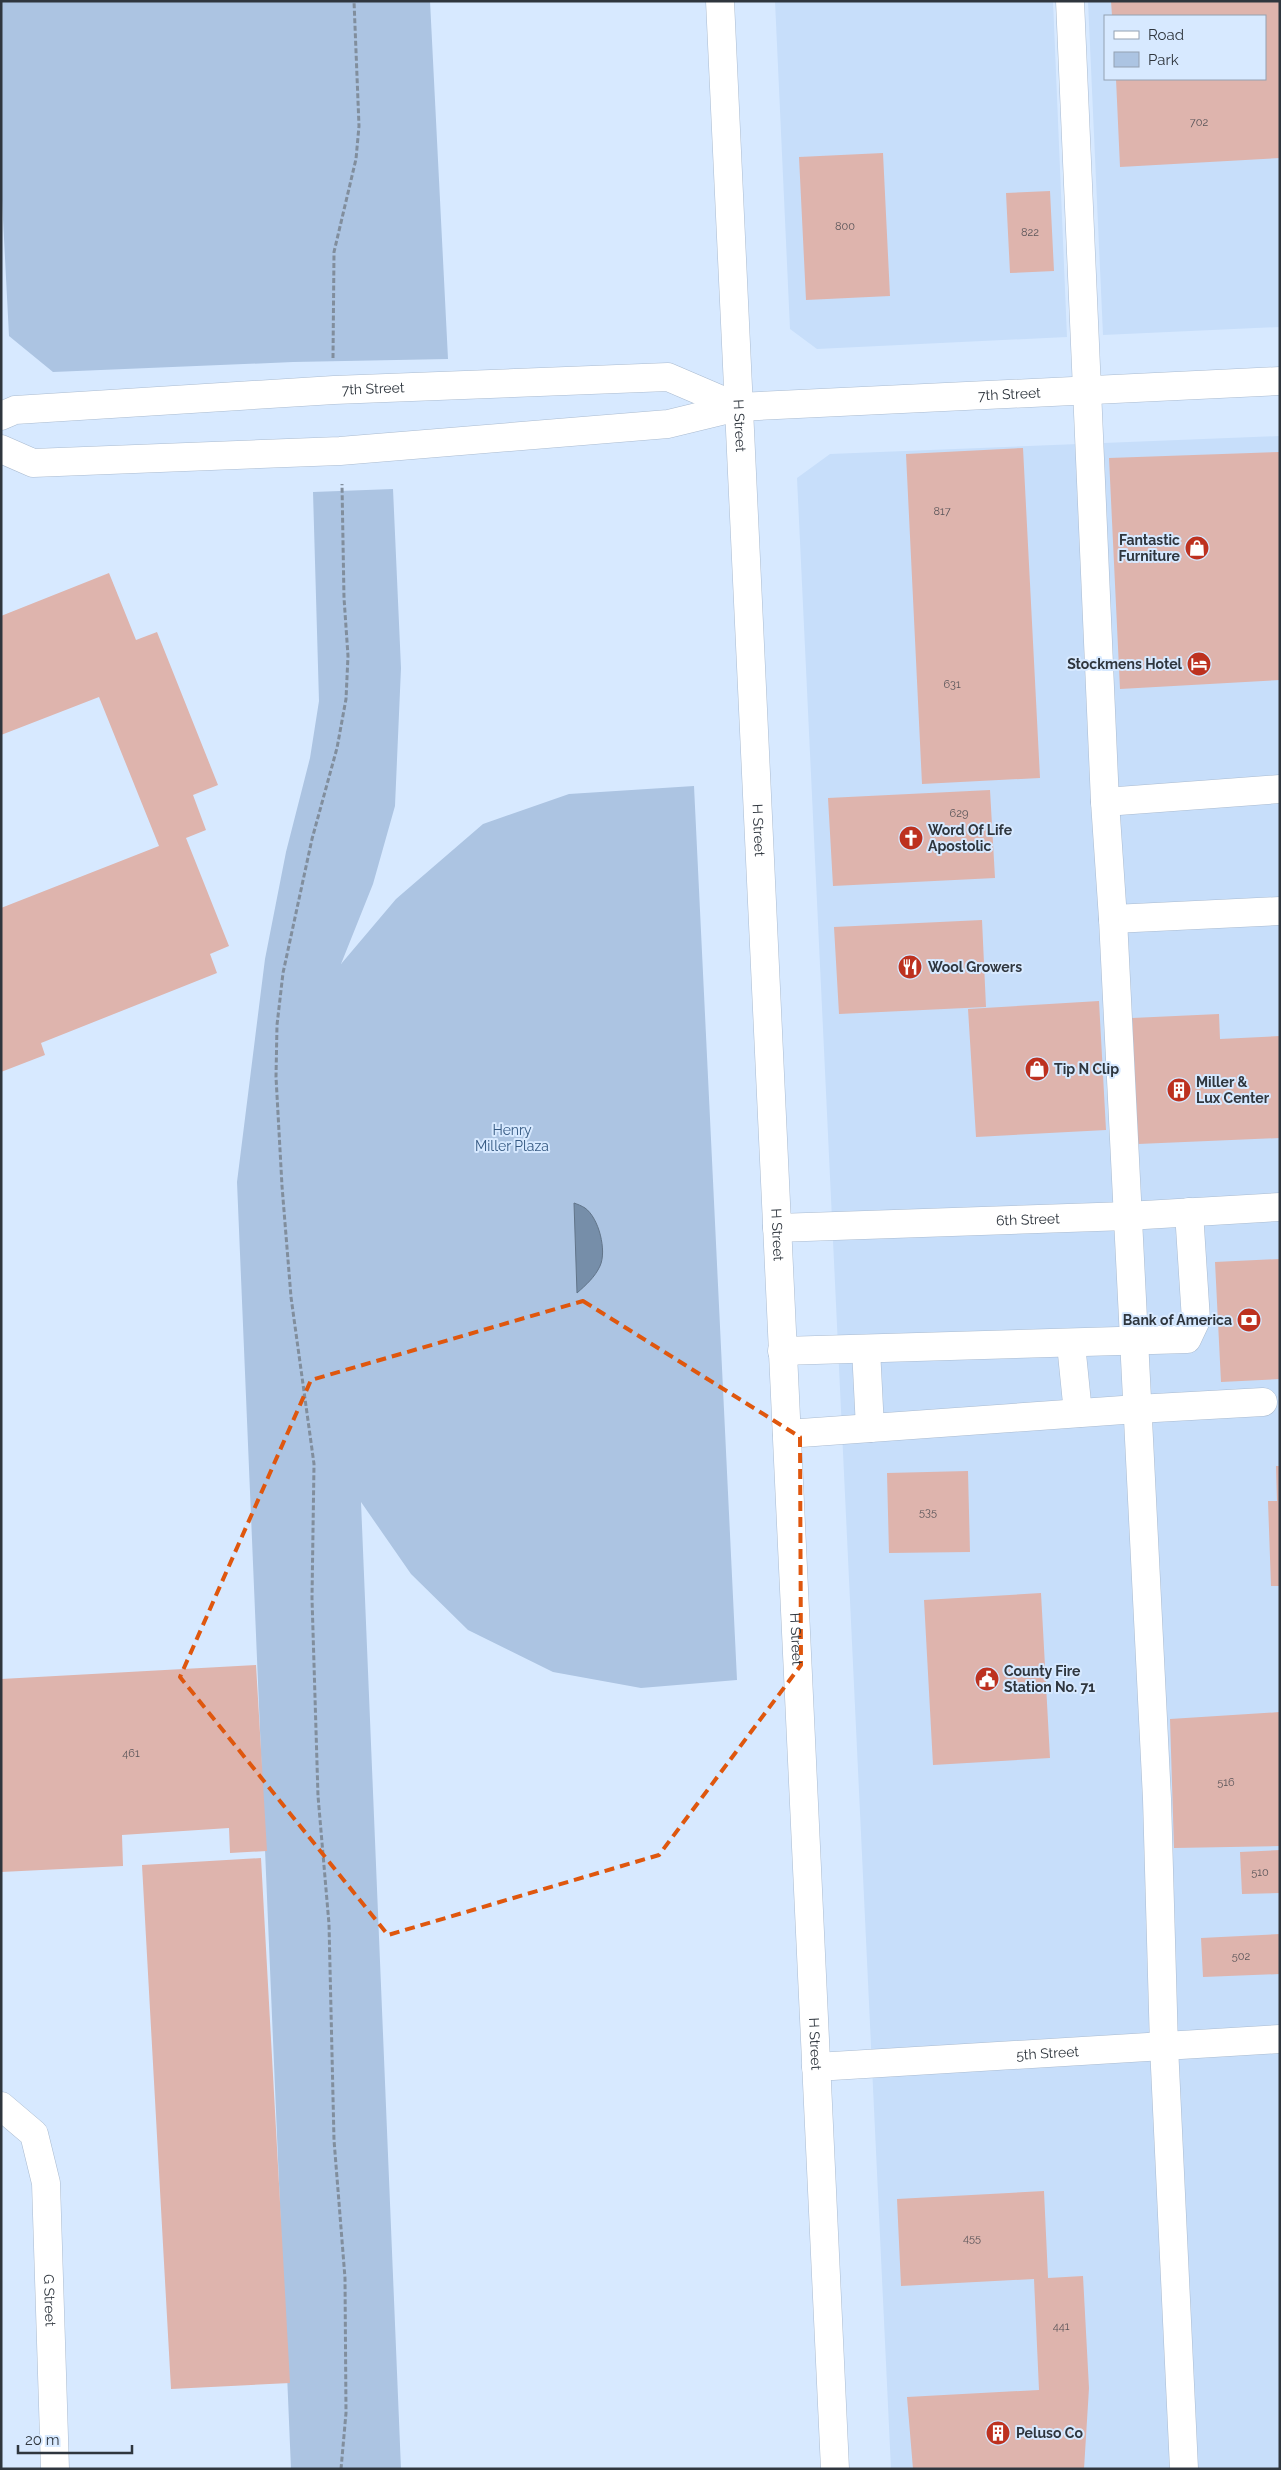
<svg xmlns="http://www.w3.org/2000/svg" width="1281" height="2470" font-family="Raleway,sans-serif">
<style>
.built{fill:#c7defa;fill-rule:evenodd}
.green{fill:#acc4e2}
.water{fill:#768ea9;stroke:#617489}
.building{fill:#deb4ad}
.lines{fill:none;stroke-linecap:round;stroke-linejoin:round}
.minor-casing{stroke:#aabbd0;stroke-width:29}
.path{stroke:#818e9d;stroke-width:3;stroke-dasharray:5 2.5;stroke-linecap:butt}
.minor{stroke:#fff;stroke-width:28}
.marked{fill:none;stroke:#df570e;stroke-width:4;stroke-dasharray:10 6;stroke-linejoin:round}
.labels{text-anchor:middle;stroke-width:4;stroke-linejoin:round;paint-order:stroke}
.number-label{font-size:11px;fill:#5b565a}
.street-label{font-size:14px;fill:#2f363e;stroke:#d7e9ff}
.poi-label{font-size:14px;font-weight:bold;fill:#2f363e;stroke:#d7e9ff;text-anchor:start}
.park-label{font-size:14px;fill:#355982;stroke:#d7e9ff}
</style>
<rect width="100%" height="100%" fill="#d7e9ff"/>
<path class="built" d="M775 1H1053L1067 337 817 349 790 329Z
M1088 1H1280V327L1103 335ZM1105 16H1265V79H1105Z
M1280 436V2469H891L797 478 830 454Z"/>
<path class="green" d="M1 1H430L448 359 293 362 53 372 9 336 1 180Z
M393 489 401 668 395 806 373 884 341 964 396 899 483 824 569 794 694 786 737 1680 641 1688 553 1672 468 1630 411 1574 361 1502 401 2469H291L237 1182 265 959 286 852 310 758 319 701 313 492Z"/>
<path class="water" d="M574 1203C577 1204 582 1206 585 1208 599 1218 607 1251 600 1266 595 1277 586 1285 577 1293Z"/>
<path class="building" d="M1111 1H1280V158L1120 167 1116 79H1265V16H1112Z
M883 153 890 296 806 300 799 157Z
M1050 191 1054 271 1010 273 1006 193Z
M1023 448 1040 778 922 784 906 454Z
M1280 452V680L1120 689 1109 458Z
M109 573 136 640 157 632 218 785 193 795 206 830 186 838 229 946 210 954 217 973 41 1043 45 1055 1 1072V908L159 846 99 697 1 735V616Z
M990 790 995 878 833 886 828 798Z
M982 920 986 1007 839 1014 834 927Z
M1099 1001 1106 1130 976 1137 968 1009Z
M1219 1014 1220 1039 1280 1036V1138L1138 1144 1132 1018Z
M1280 1259V1379L1221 1382 1215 1262Z
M1276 1466H1280V1586H1271L1268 1501H1277Z
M968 1471 970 1552 889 1553 887 1473Z
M1041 1593 1050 1758 933 1765 924 1600Z
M256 1665 267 1851 230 1853 229 1828 122 1835 123 1866 1 1872V1679Z
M1280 1712V1846L1174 1848 1170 1719Z
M1280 1850V1893L1242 1894 1240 1852Z
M261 1858 290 2383 171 2389 142 1865Z
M1280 1934V1974L1203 1977 1201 1938Z
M1044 2191 1048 2278 1083 2276 1089 2388 1084 2469H913L907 2397 1039 2390 1034 2279 901 2286 897 2199Z"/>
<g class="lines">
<defs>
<g id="minor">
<path id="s1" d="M720 1 835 2469"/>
<path d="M1070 1 1105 802 1113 919 1157 1799 1164 2046 1184 2469"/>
<path id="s2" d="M1 416 15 410 334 390 668 377 738 407"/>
<path id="s3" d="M1 449 33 463 340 451 668 424 738 407 1280 381"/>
<path d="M1105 802 1280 789"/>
<path d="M1113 919 1280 911"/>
<path id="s4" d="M777 1228 1127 1216 1280 1207"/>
<path d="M1071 1344 1078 1413"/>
<path d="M866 1349 870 1428"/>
<path d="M782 1351 1187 1339 1196 1320 1189 1212"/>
<path d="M787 1434 1137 1409 1263 1402"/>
<path id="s5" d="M816 2067 1280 2039"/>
<path id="s6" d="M1 2106 34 2134 46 2183 55 2469"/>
</g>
</defs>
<use href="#minor" class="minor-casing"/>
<path class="path" d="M333 358 334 252 356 159 359 126 354 1
M341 2469 346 2413 345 2278 334 2140 329 1924 318 1796 312 1598 314 1464 291 1297 282 1186 276 1077 277 1025 283 973 312 839 337 748 346 699 348 656 344 598 342 484"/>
<use href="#minor" class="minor"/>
</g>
<path class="marked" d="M583 1301 800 1437 801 1665 659 1855 388 1935 180 1677 311 1380Z"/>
<defs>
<symbol id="shop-disc" viewBox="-11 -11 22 22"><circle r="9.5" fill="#bd311f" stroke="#d7e9ff"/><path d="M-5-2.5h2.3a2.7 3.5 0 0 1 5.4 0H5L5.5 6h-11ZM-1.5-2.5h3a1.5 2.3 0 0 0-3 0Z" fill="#fff"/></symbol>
<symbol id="hotel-disc" viewBox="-11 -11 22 22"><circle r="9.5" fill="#bd311f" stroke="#d7e9ff"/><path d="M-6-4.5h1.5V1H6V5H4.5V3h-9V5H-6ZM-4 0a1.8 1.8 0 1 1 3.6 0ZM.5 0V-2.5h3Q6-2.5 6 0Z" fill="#fff"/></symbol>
<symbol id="church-disc" viewBox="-11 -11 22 22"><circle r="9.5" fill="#bd311f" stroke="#d7e9ff"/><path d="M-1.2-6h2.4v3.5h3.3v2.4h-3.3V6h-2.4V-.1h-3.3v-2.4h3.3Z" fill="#fff"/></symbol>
<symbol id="restaurant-disc" viewBox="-11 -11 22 22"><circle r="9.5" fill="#bd311f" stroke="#d7e9ff"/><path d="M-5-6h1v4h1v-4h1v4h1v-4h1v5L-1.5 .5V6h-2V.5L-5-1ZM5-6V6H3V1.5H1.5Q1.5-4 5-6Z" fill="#fff"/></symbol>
<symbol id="building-disc" viewBox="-11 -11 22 22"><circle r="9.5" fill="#bd311f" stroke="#d7e9ff"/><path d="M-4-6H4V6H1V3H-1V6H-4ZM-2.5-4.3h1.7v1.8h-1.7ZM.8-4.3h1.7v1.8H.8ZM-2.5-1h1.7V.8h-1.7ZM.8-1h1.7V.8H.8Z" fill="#fff"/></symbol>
<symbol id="bank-disc" viewBox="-11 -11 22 22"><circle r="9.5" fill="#bd311f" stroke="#d7e9ff"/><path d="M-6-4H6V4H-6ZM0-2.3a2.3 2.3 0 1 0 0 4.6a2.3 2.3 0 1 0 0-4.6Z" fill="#fff"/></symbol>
<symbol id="civic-disc" viewBox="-11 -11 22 22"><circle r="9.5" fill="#bd311f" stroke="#d7e9ff"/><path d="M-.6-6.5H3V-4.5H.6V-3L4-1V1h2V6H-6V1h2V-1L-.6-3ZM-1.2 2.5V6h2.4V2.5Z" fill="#fff"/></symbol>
</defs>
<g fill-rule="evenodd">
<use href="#shop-disc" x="1183" y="534" width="28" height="28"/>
<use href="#hotel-disc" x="1185" y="650" width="28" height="28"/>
<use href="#church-disc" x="897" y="824" width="28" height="28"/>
<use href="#restaurant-disc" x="896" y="953" width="28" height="28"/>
<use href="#shop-disc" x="1023" y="1055" width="28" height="28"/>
<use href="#building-disc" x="1165" y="1076" width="28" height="28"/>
<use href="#bank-disc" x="1235" y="1306" width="28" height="28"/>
<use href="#civic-disc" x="973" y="1665" width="28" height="28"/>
<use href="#building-disc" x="984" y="2419" width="28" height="28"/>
</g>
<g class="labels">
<g class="number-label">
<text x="1199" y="126">702</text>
<text x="845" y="230">800</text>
<text x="1030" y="236">822</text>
<text x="942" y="515">817</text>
<text x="952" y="688">631</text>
<text x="959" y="817">629</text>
<text x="928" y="1516">535</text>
<text x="131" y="1757">461</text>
<text x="1226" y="1786">516</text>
<text x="1260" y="1876">510</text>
<text x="1241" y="1960">502</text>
<text x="972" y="2242">455</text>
<text x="1061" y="2330">441</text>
</g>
<g class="street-label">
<text dy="5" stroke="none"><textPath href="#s2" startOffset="374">7th Street</textPath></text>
<text dy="5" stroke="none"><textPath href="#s3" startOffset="1015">7th Street</textPath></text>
<text dy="5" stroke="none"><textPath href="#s1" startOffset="425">H Street</textPath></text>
<text dy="5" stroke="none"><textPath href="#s1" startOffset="830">H Street</textPath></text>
<text dy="5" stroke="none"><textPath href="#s4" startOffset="251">6th Street</textPath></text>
<text dy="5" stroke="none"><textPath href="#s1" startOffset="1235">H Street</textPath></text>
<text dy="5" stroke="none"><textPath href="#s1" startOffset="1640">H Street</textPath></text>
<text dy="5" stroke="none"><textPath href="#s1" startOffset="2045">H Street</textPath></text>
<text dy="5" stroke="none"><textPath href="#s5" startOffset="232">5th Street</textPath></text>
<text dy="5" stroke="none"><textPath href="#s6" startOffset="211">G Street</textPath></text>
</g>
<g class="poi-label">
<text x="1180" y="545" text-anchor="end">Fantastic<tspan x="1180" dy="16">Furniture</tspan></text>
<text x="1182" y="669" text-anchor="end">Stockmens Hotel</text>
<text x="928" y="835">Word Of Life<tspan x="928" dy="16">Apostolic</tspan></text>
<text x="928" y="972">Wool Growers</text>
<text x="1054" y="1074">Tip N Clip</text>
<text x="1196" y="1087">Miller &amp;<tspan x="1196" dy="16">Lux Center</tspan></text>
<text x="1232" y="1325" text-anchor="end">Bank of America</text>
<text x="1004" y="1676">County Fire<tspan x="1004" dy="16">Station No. 71</tspan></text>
<text x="1016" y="2438">Peluso Co</text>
</g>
<g class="park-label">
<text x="512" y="1135">Henry<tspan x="512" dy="16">Miller Plaza</tspan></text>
</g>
</g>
<rect width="1281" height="2470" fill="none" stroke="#2f363e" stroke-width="5"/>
<rect x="1104" y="15" width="162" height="65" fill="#d7e9ff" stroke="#94a1b2"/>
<rect x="1114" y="31" width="25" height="8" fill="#ffffff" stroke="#94a1b2"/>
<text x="1148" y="40" font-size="15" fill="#2f363e">Road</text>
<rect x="1114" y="52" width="25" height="15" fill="#acc4e2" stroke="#94a1b2"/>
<text x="1148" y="65" font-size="15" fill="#2f363e">Park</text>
<path d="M18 2445v8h114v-8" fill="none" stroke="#2f363e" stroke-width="2.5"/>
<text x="25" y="2445" font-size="15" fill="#2f363e" stroke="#d7e9ff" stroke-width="4" paint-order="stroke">20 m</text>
</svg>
